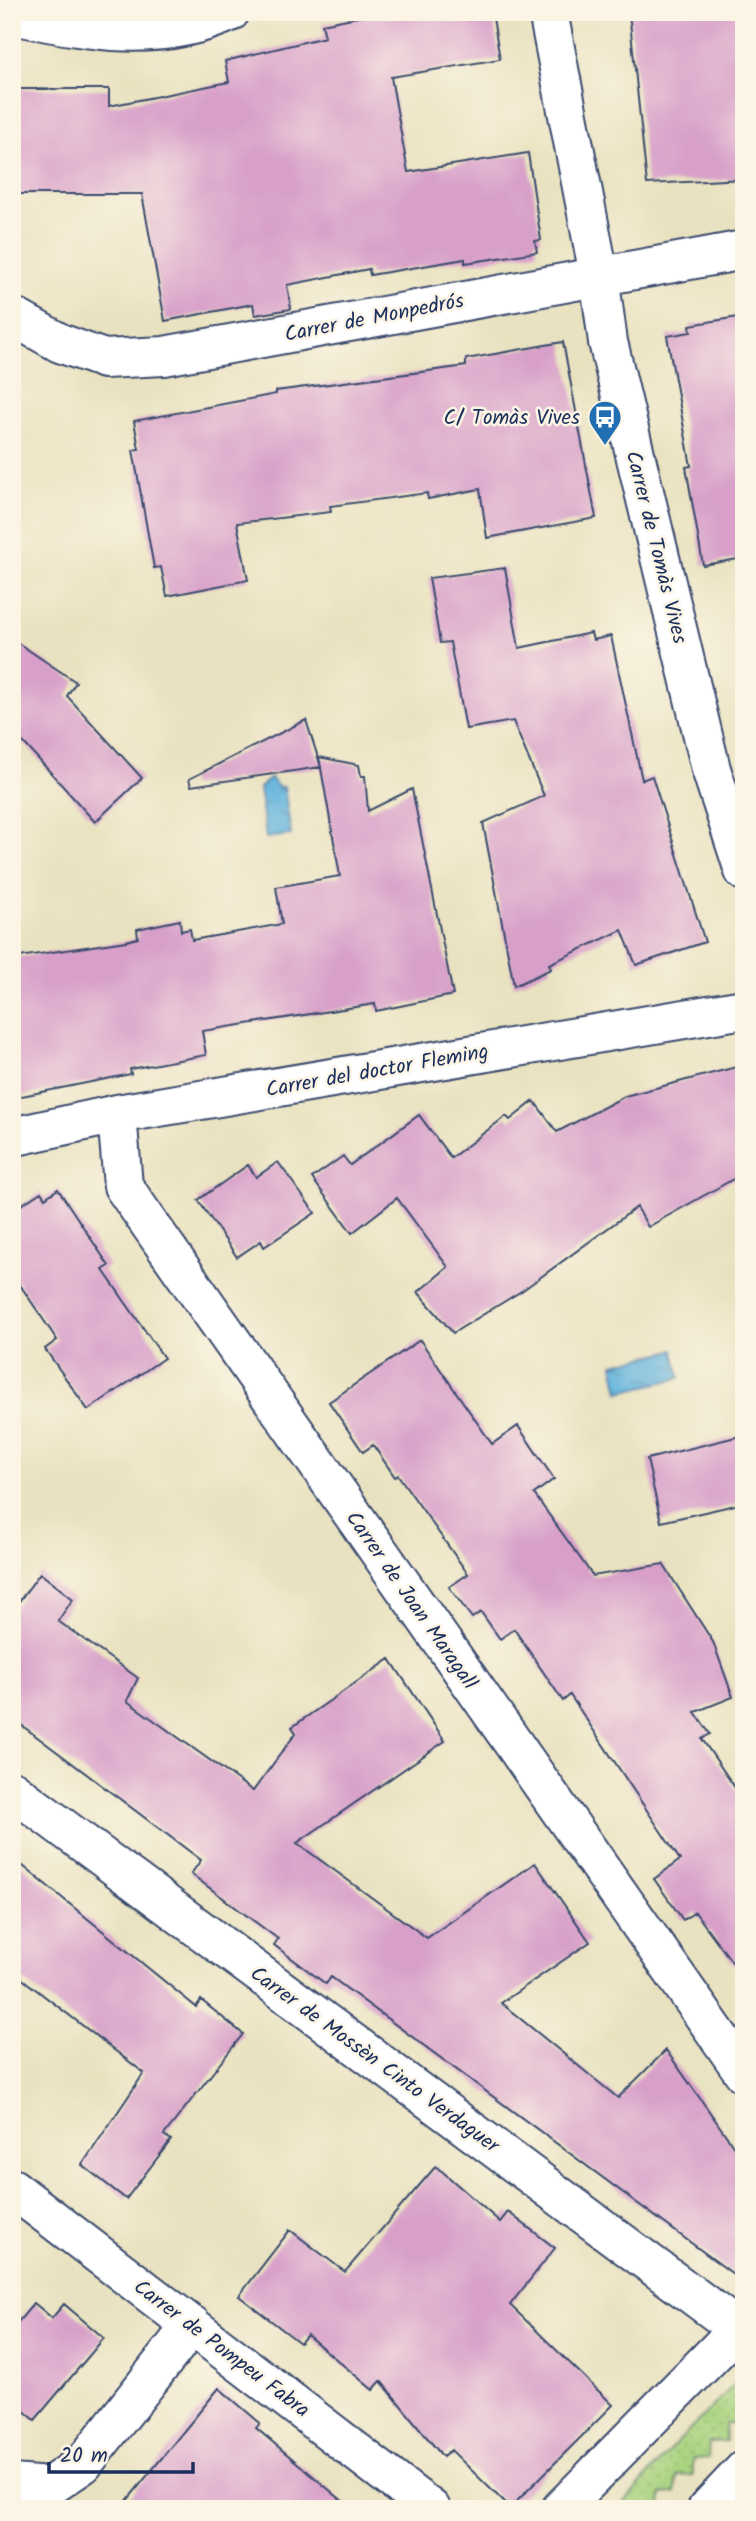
<svg xmlns="http://www.w3.org/2000/svg" width="756" height="2521" font-family="Kalam,sans-serif">
<style>
.garden{fill:url(#garden-dots);stroke:#62816e;stroke-width:2}
.water{fill:url(#water-ripples);stroke:#3e719e;stroke-width:2}
.building{fill:#d8a0c9}
.lines{fill:none;stroke-linecap:round;stroke-linejoin:round}
.street-casing{stroke:#3a4a6d;stroke-width:42}
.street{stroke:#fff;stroke-width:38}
.labels{text-anchor:middle;stroke-width:5;stroke-linejoin:round;paint-order:stroke}
.street-label{font-size:21px;fill:#1b2f5e;stroke:#fcf5e5}
.poi-label{font-size:21px;fill:#1b2f5e;stroke:#fcf5e5;text-anchor:end}
</style>
<defs>
<pattern id="garden-dots" width="8" height="8" patternUnits="userSpaceOnUse" patternTransform="scale(1.75)"><rect width="8" height="8" fill="#a9d37f"/><path d="M2 2h.1M6 6h.1" fill="none" stroke="#91b570" stroke-width="1.8" stroke-linecap="round"/></pattern>
<pattern id="water-ripples" width="26" height="14" patternUnits="userSpaceOnUse" patternTransform="scale(1.75)"><rect width="26" height="14" fill="#61b3dd"/><path d="M2 4q2-2 4 0t4 0M15 11q2-2 4 0t4 0" fill="none" stroke="#4f92b6"/></pattern>
</defs>
<rect width="100%" height="100%" fill="#fcf5e5"/>
<filter id="ink" filterUnits="userSpaceOnUse"><feTurbulence type="fractalNoise" baseFrequency=".0143" numOctaves="2"/><feDisplacementMap in="SourceGraphic" scale="14" xChannelSelector="R" yChannelSelector="G"/><feConvolveMatrix kernelMatrix="1 2 1 2 8 2 1 2 1" color-interpolation-filters="sRGB"/></filter>
<filter id="wash" filterUnits="userSpaceOnUse"><feTurbulence type="fractalNoise" baseFrequency=".00686" numOctaves="4" result="noise"/><feDisplacementMap in="SourceGraphic" scale="28" xChannelSelector="R" yChannelSelector="G"/><feGaussianBlur stdDeviation="1.57" result="paint"/><feColorMatrix in="noise" values="0 0 0 0 0 0 0 0 0 0 0 0 0 0 0 0 0 1.4 0 .05"/><feComposite in="paint" operator="in"/></filter>
<g filter="url(#wash)">
<rect width="100%" height="100%" fill="#e9e2c0"/>
<path class="garden" d="M744 2375V2407L740 2408V2424H725L726 2441 709 2442 708 2458 693 2459V2475L677 2476 676 2493 662 2494 661 2509H619L670 2450Z"/>
<path class="water" d="M271 778 278 787H284L291 835 266 838 259 788Z
M674 1350 680 1378 619 1392 613 1364Z"/>
<g id="blocks">
<path class="building" d="M382 12H492L500 59 391 77 408 172 528 153 541 240 535 241 537 252 465 263V259L370 275 369 269 287 285 291 309 255 315 253 304 165 321 142 194H12V89H109V106L229 82 225 61 325 37 322 24Z
M629 12H744V179L647 184Z
M744 316V558L703 565 686 467 691 466 667 336 691 332 690 325Z
M563 342 596 518 487 538 480 489 428 499 427 493 330 506 331 512 237 523 248 580 167 596 161 567 154 568 133 450 139 449 134 421 276 394V391L466 366V359Z
M505 568 519 648 591 633 593 640 611 636 642 780 652 776 705 942 636 965 622 930 549 964 551 969 514 986 483 823 544 796 513 721 466 729 450 642 440 643 429 578Z
M12 639 76 682 67 696 142 778 95 822 24 743 12 735Z
M306 720 321 767 191 786 189 779Z
M319 757 359 765 361 776H365L368 811 412 789 453 995 376 1011 375 1004 202 1031 206 1055 130 1069 131 1074 12 1098V958L126 941 138 938 137 929 180 920 181 931 190 929 192 940 282 924 276 887 340 876Z
M744 1065V1173L648 1227 637 1207 523 1290 453 1333 418 1292 448 1267 397 1198 352 1233 312 1178 343 1156 350 1165 419 1115 451 1158 506 1116 510 1120 534 1101 557 1132 625 1096Z
M278 1162 315 1213 264 1247 261 1241 237 1257 198 1200 248 1165 256 1177Z
M58 1189 109 1266 103 1270 164 1358 88 1410 45 1349 57 1340 12 1273V1211L41 1192 45 1198Z
M420 1340 492 1444 518 1426 554 1479 534 1494 593 1576 663 1564 713 1642 733 1697 695 1712 710 1734 702 1739 744 1801V1978L695 1912 683 1920 654 1879 680 1860 570 1695 563 1701 514 1629 500 1639 481 1612 472 1618 449 1587 468 1574 398 1475 395 1477 373 1445 363 1452 329 1402Z
M744 1435V1503L661 1522 647 1459Z
M40 1573 73 1599 58 1621 138 1678 127 1701 253 1791 296 1733 292 1727 390 1659 445 1741 297 1843 427 1938 535 1863 590 1942 501 2003 618 2098 666 2050 744 2161V2282L331 1977 326 1984 274 1945 278 1939 191 1874 201 1860 12 1718V1611Z
M12 1857 196 2007 201 2000 243 2034 164 2135 171 2140 126 2199 82 2165 144 2073 12 1971Z
M436 2166 500 2222 508 2212 555 2248 510 2305 613 2405 510 2508 451 2450 443 2457 381 2381 373 2390 307 2335 300 2343 239 2296 290 2230 345 2272Z
M34 2303 52 2318 64 2304 104 2338 35 2420 12 2401V2329Z
M219 2388 260 2423 256 2428 352 2509H120Z"/>
</g>
</g>
<g filter="url(#ink)">
<use href="#blocks" fill-opacity="0" stroke="#3a4a6d" stroke-width="2"/>
<g class="lines">
<defs>
<path id="street" d="M548 12 599 275 608 342 711 769 744 871
M12 15C88 30 157 45 230 12
M12 316 60 343 104 359 164 356 744 250
M117 1114 123 1186 744 2073
M12 1137 117 1114 744 1009
M12 1790 737 2328
M12 2188 431 2509
M12 2484 49 2487 83 2464 192 2325
M561 2509 744 2323
M707 2509 744 2470"/>
</defs>
<use href="#street" class="street-casing"/>
<use href="#street" class="street"/>
</g>
</g>
<defs>
<symbol id="bus-pin" viewBox="-11 -11 22 30"><path d="M0 17L-7.5 6A9.5 9.5 0 1 1 7.5 6Z" fill="#1f6fb2" stroke="#fcf5e5"/><path d="M-5-6H5V4H4V6H2V4H-2V6H-4V4H-5ZM-3.5-4V0h7V-4ZM-3.5 1.2v1.5H-2V1.2ZM2 1.2v1.5H3.5V1.2Z" fill="#fff"/></symbol>
</defs>
<g fill-rule="evenodd">
<use href="#bus-pin" x="586" y="398" width="38" height="52"/>
</g>
<g class="labels">
<g class="street-label">
<text transform="translate(374 317) rotate(-11)" y="7">Carrer de Monpedrós</text>
<text transform="translate(657 547) rotate(76)" y="7">Carrer de Tomàs Vives</text>
<text transform="translate(377 1070) rotate(-10)" y="7">Carrer del doctor Fleming</text>
<text transform="translate(412 1600) rotate(55)" y="7">Carrer de Joan Maragall</text>
<text transform="translate(375 2059) rotate(36)" y="7">Carrer de Mossèn Cinto Verdaguer</text>
<text transform="translate(222 2348) rotate(37)" y="7">Carrer de Pompeu Fabra</text>
</g>
<g class="poi-label">
<text x="580" y="424">C/ Tomàs Vives</text>
</g>
</g>
<rect width="756" height="2521" fill="none" stroke="#fcf5e5" stroke-width="42"/>
<path d="M49 2462v10h144v-10" fill="none" stroke="#1b2f5e" stroke-width="3.5"/>
<text x="60" y="2462" font-size="21" fill="#1b2f5e" stroke="#fcf5e5" stroke-width="5" paint-order="stroke">20 m</text>
</svg>
